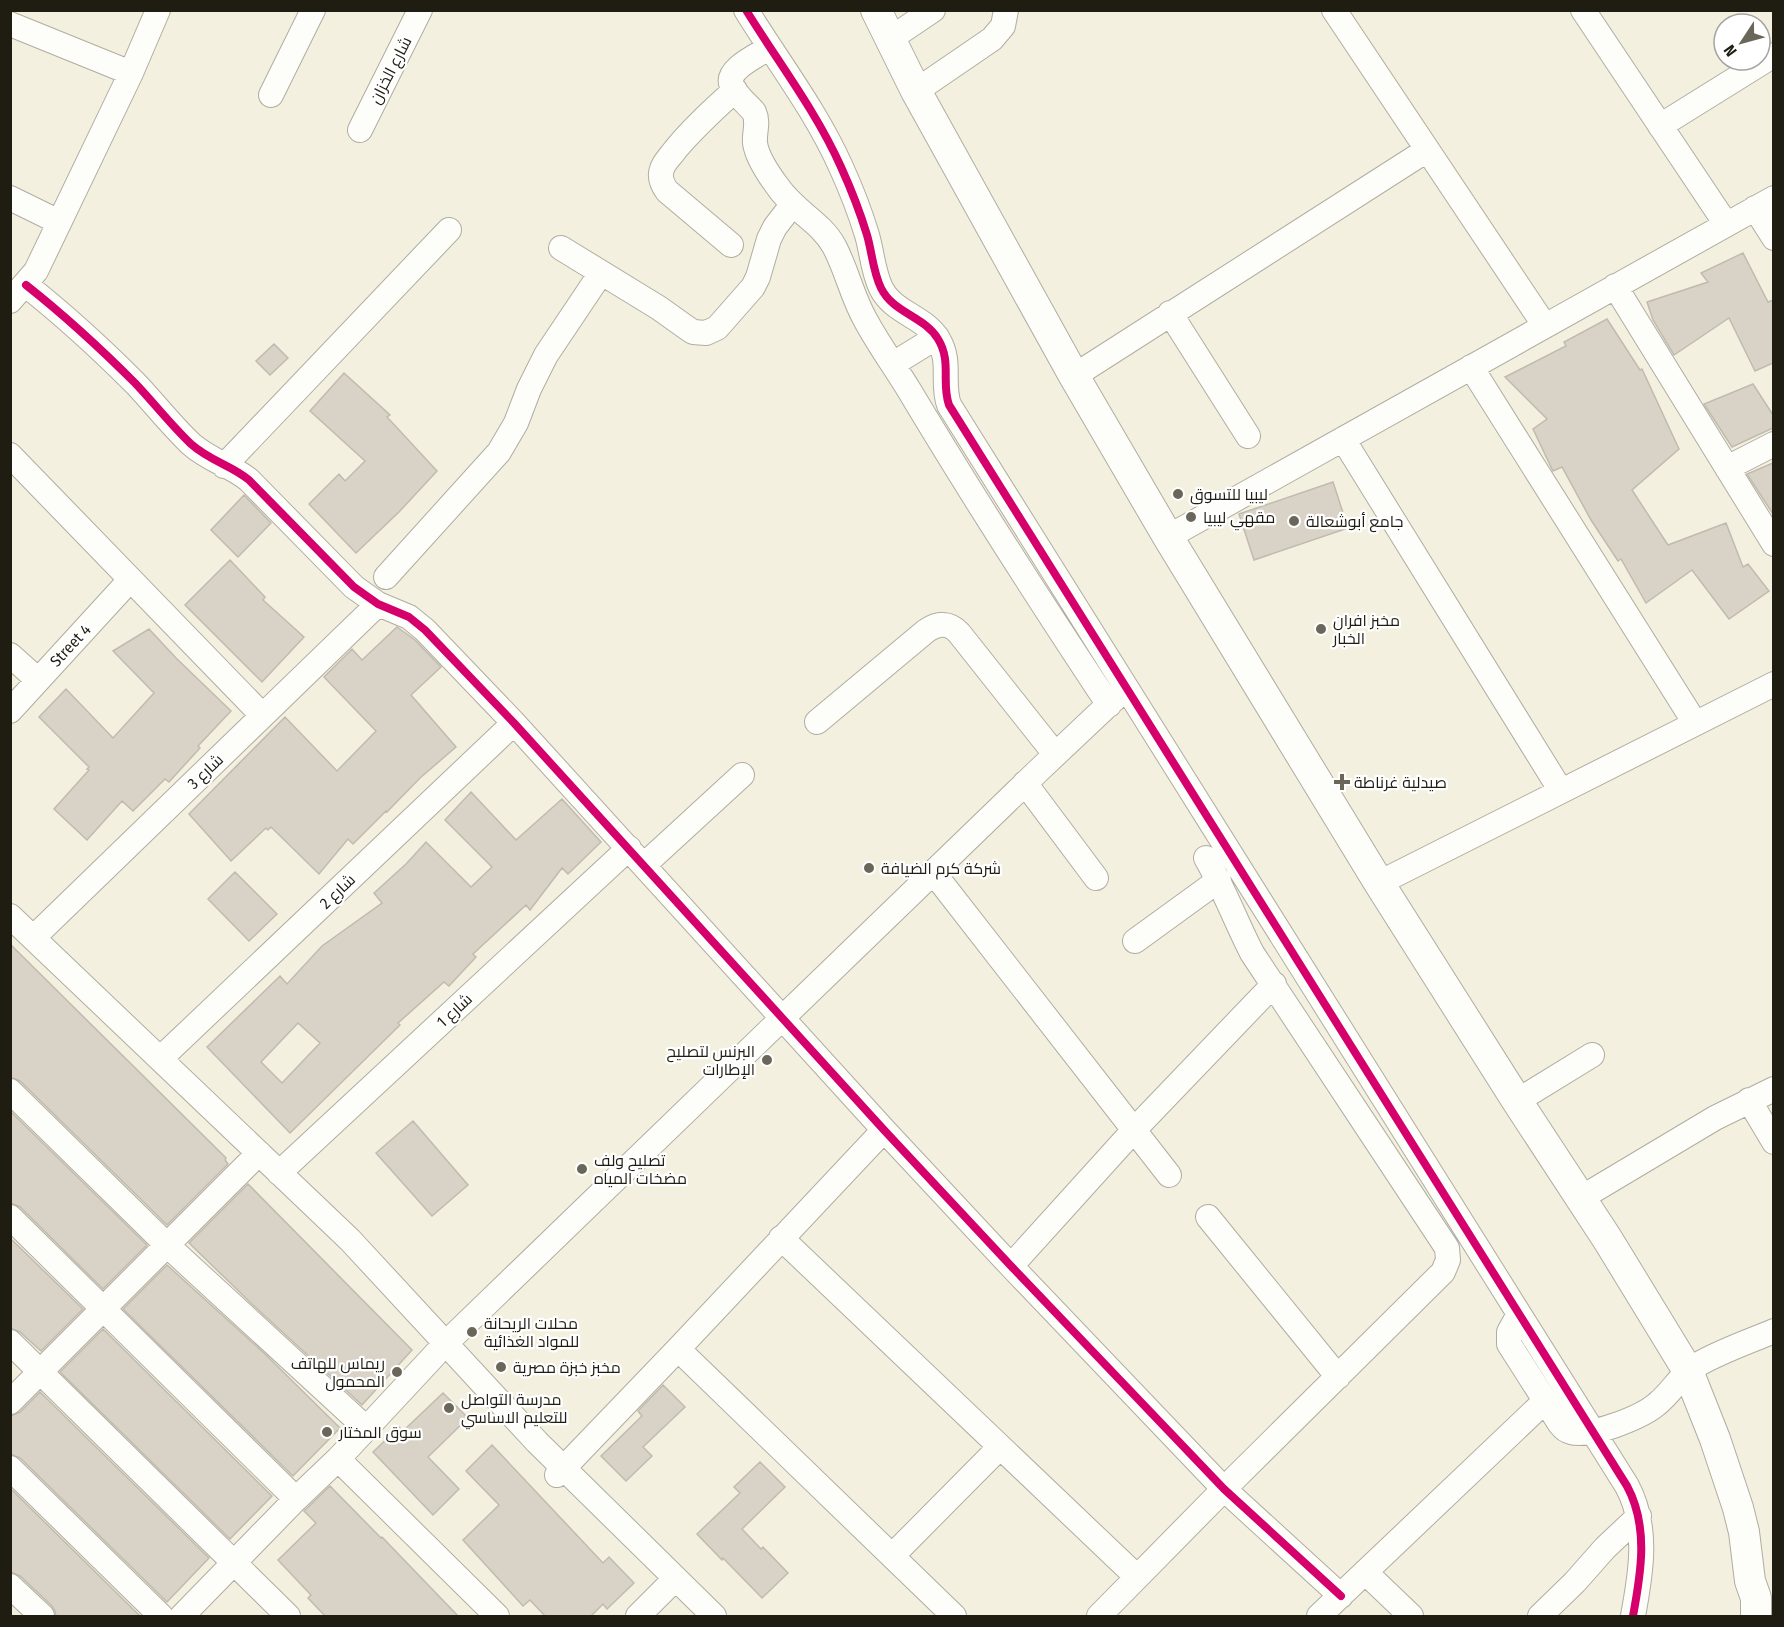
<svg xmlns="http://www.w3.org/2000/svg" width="1784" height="1627" font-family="'Fira Sans Condensed',Cairo,sans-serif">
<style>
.building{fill:#d9d2c7;stroke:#c0baaf;stroke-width:1.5;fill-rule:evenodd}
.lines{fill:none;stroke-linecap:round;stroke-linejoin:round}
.minor-casing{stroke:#b0ada0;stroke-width:26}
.major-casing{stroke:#b0ada0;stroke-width:32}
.minor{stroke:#fdfdfa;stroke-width:24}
.major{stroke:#fdfdfa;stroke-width:30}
.cycleway-casing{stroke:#fff;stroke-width:11}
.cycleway{stroke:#d6006c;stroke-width:8}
.poi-dot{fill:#6a675a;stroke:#fff;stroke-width:2}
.labels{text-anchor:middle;stroke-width:4.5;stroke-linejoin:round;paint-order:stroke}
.street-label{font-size:16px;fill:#1f1d12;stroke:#fff}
.poi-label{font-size:16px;fill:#1f1d12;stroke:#fff;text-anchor:start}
</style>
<rect width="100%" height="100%" fill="#f4f0df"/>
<path class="building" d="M1743 253 1768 302 1773 300V363L1755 371 1729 318 1674 355 1653 320 1647 302 1708 282 1701 273Z
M1607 319 1640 370 1642 369 1679 449 1632 490 1668 545 1726 523 1743 567 1748 564 1769 591 1729 619 1692 570 1646 603 1621 559 1618 561 1591 520 1562 467 1553 471 1550 465 1533 429 1547 419 1505 377 1566 346 1564 342Z
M274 344 288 358 270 375 256 361Z
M344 373 390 415 387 417 437 471 399 512 356 553 309 504 339 474 345 481 365 461 310 411Z
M1753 384 1773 415V428L1732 447 1704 404Z
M1773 463V514L1747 474Z
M1333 482 1348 528 1254 560 1239 514Z
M244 495 271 523 238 557 211 530Z
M230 560 265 597 263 600 304 637 262 682 185 605Z
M397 627 415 640 441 667 411 695 456 747 420 778 387 812 386 811 353 844 348 839 319 874 271 827 268 830 266 828 231 861 189 814 285 717 337 771 376 731 324 677 352 649 362 660Z
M149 629 176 658 231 711 198 746 200 748 169 782 165 779 133 811 122 801 87 840 54 809 89 770 87 769 89 767 39 717 66 689 113 738 154 693 113 651Z
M471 792 516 840 562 799 601 842 568 874 562 868 530 910 526 905 473 954 476 957 449 986 444 982 398 1023 400 1025 290 1133 207 1047 280 976 287 984 322 946 382 903 374 893 406 864 426 842 471 887 492 867 445 820ZM298 1023 320 1043 282 1083 261 1062Z
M235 872 277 914 249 941 208 899Z
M10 944 226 1158 225 1160 228 1164 167 1225 20 1081 10 1077Z
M10 1111 147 1245 103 1289 20 1207 10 1203Z
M413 1121 468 1185 432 1216 376 1153Z
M248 1184 412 1350 362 1405 253 1305 189 1243Z
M10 1238 83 1309 41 1351 20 1332 10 1328Z
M167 1265 265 1354 340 1428 293 1476 123 1309Z
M103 1329 272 1496 230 1539 60 1372Z
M663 1385 685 1407 643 1447 652 1456 626 1481 601 1456 642 1416 638 1411Z
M40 1392 209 1558 167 1602 20 1458 10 1454V1416L20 1412Z
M443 1393 468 1418 428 1457 459 1489 433 1515 373 1452 399 1427 403 1431Z
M492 1445 603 1563 609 1557 634 1583 607 1609 603 1604 590 1617H546L530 1600 523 1606 463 1540 499 1505 466 1471Z
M760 1462 785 1487 742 1529 761 1549 763 1547 788 1573 762 1598 723 1558 722 1560 697 1534 740 1493 734 1487Z
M330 1486 381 1538 382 1537 459 1617H326L308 1598 311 1595 278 1560 316 1523 304 1511Z
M10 1488 141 1617H56L55 1611 52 1606 20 1576 10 1572Z"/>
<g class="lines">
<defs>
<path id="minor" d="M746 10C778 62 816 111 841 167 851 189 860 212 867 235 872 252 873 272 881 288 893 313 924 316 938 339 952 362 941 382 949 405L1627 1486C1649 1527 1641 1573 1633 1616
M1334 10 1545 326
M1583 10 1726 224
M10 24 131 73
M890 39 933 10
M769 48C758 55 724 70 732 86 737 96 747 104 754 112 759 123 754 132 755 143 757 158 769 175 778 187 794 211 821 222 834 246 847 270 852 297 866 321 879 345 895 367 909 390 973 497 1040 601 1109 705
M916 91 992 39 1003 26 1006 10
M271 95 313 10
M1660 126 1774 55
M360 130 420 10
M10 198 59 222
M1755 208 1774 238
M731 245 667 191C662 184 659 177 662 169 664 162 671 156 675 150 693 128 714 109 735 90
M561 248 659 308 687 328 693 332 706 333 717 328 753 287 758 277 769 239 775 227 792 205
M26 285C64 315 100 348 135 383 154 403 171 425 191 444 210 461 231 465 249 480L354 587 378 604 409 617 425 630 514 723 884 1130 1011 1266 1224 1489 1341 1596
M1615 286 1774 544
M10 301 36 271 131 73 158 10
M1170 313 1248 436
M893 364 937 337
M1471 367 1695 723
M1074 376 1427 150
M1343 439 1561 791
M10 455 262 715
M224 466 449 230
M1727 468 1774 444
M1168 537 1774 198
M386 577 499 452 516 423 529 389 546 355 601 273
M10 655 38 680
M10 711 130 580
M817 722 926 631C938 623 949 622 959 633L1055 754
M1025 783 1096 878
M644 865 742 775
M933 872 1169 1175
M1379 883 1774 684
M10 916 350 1240 537 1442 714 1616
M33 938 378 604
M1135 941 1219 880
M160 1059 514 723
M10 1091 167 1245 367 1429
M1749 1100 1774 1142
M1517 1101 1592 1055
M279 1173 629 848
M1581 1198 1715 1118 1774 1089
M10 1217 296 1499
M1208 1217 1338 1377
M781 1238 1137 1577
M1011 1266 1134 1130 1274 984
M1519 1314 1509 1332V1344L1560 1424C1563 1428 1566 1431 1571 1432 1590 1438 1642 1417 1657 1404 1672 1392 1681 1374 1697 1365 1721 1351 1748 1342 1774 1331
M10 1342 288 1616
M678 1349 954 1616
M10 1402 259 1153
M338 1459 497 1616
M10 1468 161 1616
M557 1475 678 1349 884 1130
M892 1556 1000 1447
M1365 1572 1411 1616
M10 1586 42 1616
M182 1616 296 1499 338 1459 445 1344 1037 772 1126 688
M638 1616 675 1579
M1099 1616 1224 1489 1443 1272 1448 1260 1447 1248 1252 953C1236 922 1224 889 1206 858
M1319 1616 1545 1401
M1540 1616 1575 1582 1605 1548 1639 1516"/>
<path id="major" d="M876 10 916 91 1074 376 1168 537 1379 883 1517 1101 1608 1240 1688 1371 1715 1439 1738 1508 1744 1532 1750 1581 1756 1598V1616"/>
</defs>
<use href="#minor" class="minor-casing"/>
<use href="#major" class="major-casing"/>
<use href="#minor" class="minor"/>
<use href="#major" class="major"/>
<defs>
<path id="cycleway" d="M746 10C778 62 816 111 841 167 851 189 860 212 867 235 872 252 873 272 881 288 893 313 924 316 938 339 952 362 941 382 949 405L1627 1486C1649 1527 1641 1573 1633 1616
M26 285C64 315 100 348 135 383 154 403 171 425 191 444 210 461 231 465 249 480L354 587 378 604 409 617 425 630 514 723 884 1130 1011 1266 1224 1489 1341 1596"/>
</defs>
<use href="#cycleway" class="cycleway-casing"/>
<use href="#cycleway" class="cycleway"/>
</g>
<g class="poi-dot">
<circle cx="1178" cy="494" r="6"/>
<circle cx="1191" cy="517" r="6"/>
<circle cx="1294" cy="521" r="6"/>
<circle cx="1321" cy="629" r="6"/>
<path d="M1339 773h6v6h6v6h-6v6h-6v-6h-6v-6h6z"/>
<circle cx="869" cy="868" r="6"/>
<circle cx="767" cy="1060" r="6"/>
<circle cx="582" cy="1169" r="6"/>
<circle cx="472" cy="1332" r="6"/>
<circle cx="501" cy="1367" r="6"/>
<circle cx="397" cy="1372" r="6"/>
<circle cx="449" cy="1408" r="6"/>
<circle cx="327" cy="1432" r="6"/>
</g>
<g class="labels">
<g class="street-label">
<text transform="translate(390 70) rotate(-63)" y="6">شارع الخزان</text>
<text transform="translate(70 645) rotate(-47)" y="6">Street 4</text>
<text transform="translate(205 771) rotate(-44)" y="6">شارع 3</text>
<text transform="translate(337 891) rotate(-44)" y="6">شارع 2</text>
<text transform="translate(454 1010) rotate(-43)" y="6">شارع 1</text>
</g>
<g class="poi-label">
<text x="1190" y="500">ليبيا للتسوق</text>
<text x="1203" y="523">مقهي ليبيا</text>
<text x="1306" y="527">جامع أبوشعالة</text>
<text x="1333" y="626">مخبز افران<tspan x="1333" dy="18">الخبار</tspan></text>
<text x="1354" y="788">صيدلية غرناطة</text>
<text x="881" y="874">شركة كرم الضيافة</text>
<text x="755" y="1057" text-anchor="end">البرنس لتصليح<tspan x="755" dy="18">الإطارات</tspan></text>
<text x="594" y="1166">تصليح ولف<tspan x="594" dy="18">مضخات المياه</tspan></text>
<text x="484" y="1329">محلات الريحانة<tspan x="484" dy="18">للمواد الغذائية</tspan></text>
<text x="385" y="1369" text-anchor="end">ريماس للهاتف<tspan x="385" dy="18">المحمول</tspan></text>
<text x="513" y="1373">مخبز خبزة مصرية</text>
<text x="461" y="1405">مدرسة التواصل<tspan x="461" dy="18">للتعليم الاساسي</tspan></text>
<text x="339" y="1438">سوق المختار</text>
</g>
</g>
<rect width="1784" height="1627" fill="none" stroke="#1f1d12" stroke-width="24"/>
<g transform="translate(1742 42) rotate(234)"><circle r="28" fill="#ffffff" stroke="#a5a5a0" stroke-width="1.5"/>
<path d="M0-4.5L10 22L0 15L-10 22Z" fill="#6a675a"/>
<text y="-9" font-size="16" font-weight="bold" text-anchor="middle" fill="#1f1d12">N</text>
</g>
</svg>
